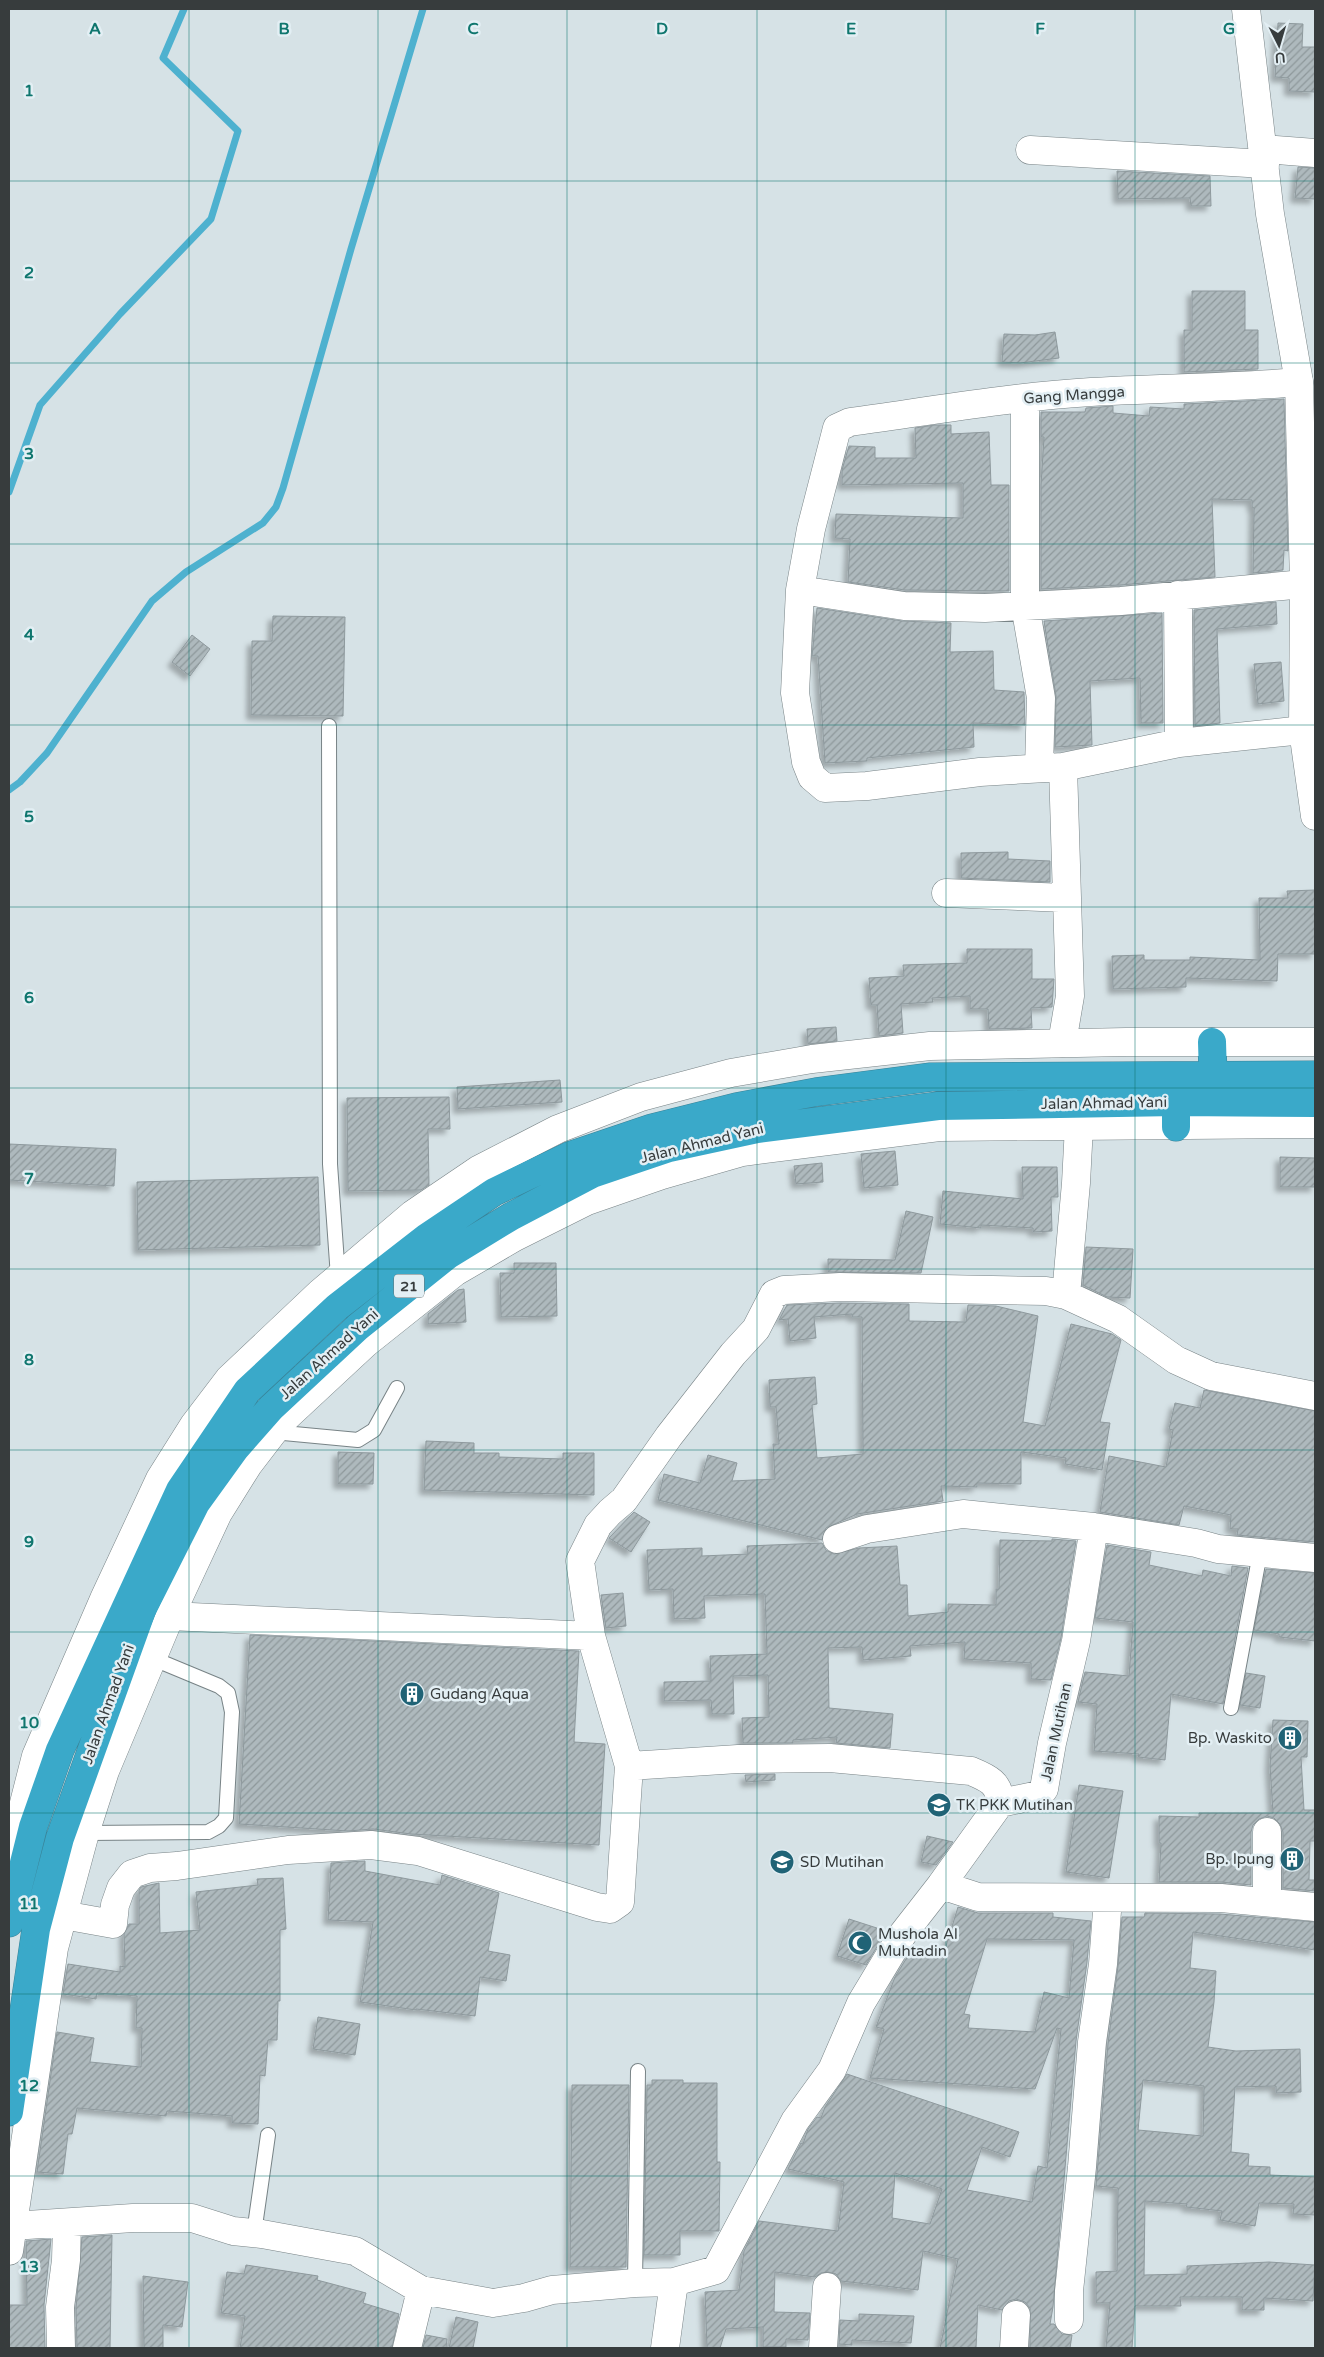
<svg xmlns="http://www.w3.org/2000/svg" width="1324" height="2357" font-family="'Varela Round',sans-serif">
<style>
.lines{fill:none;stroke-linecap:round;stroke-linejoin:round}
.stream{stroke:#4eb1cf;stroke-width:7}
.building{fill:url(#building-hatch);stroke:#8e999d;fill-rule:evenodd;filter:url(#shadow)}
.lane-casing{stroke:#788386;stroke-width:16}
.street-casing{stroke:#788386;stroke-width:29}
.secondary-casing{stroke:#788386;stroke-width:29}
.highway-casing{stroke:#398398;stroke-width:29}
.lane{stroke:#fff;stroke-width:14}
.street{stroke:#fff;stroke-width:28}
.secondary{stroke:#fff;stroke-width:28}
.highway{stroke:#3aa9c9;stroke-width:28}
.grid{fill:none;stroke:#0f766e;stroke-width:1;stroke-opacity:0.55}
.labels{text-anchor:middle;stroke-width:5;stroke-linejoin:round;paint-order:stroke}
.shield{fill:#e3eff4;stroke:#6b7274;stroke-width:1}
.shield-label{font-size:14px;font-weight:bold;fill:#373c3d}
.street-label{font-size:15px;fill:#373c3d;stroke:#e3eff4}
.poi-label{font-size:15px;fill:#373c3d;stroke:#e3eff4;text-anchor:start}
.grid-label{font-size:16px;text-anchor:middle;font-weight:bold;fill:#0f766e;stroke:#e3eff4;stroke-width:5;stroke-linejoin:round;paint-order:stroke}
</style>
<defs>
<pattern id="building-hatch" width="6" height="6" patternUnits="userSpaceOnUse" patternTransform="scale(1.25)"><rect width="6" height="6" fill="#aeb9bd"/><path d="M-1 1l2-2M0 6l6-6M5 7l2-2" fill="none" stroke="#8e989b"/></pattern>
<filter id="shadow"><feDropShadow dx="-4.5" dy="4.5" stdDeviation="2.5" flood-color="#0004"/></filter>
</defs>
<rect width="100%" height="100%" fill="#d6e2e6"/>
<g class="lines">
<path class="stream" d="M9 492 40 405 120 314 211 219 238 131 163 58 184 9
M9 790 20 782 47 753 152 601 186 572 263 523 276 507 283 488 351 249 423 9"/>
</g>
<path class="building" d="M1278 23 1303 24 1302 47H1315V92L1289 91V78L1275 77Z
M1298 167 1315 168V199L1295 198Z
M1117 171 1210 176 1211 206H1191L1190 198 1118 199Z
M1192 291H1245V330H1258V369L1184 372V330H1192Z
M1055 332 1059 358 1020 363 1002 362 1004 334 1035 335Z
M1284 399 1288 551 1284 550 1283 570 1253 573 1254 508 1252 507V500L1212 499 1215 577 1120 585 1041 589V485L1044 437H1041V412H1085L1086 408 1113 406V413L1149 416 1150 407 1184 409V404Z
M935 425H951V434L989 432 991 485H1009V591L905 590 848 582 850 539 835 538 836 514 963 518V483L842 485V470L849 446 875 447V458H916L915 428Z
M1276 602 1277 624 1217 629 1220 723 1195 726 1194 610Z
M817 608 902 621 951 623 950 652 993 651 994 690 1024 692 1025 725 973 723 974 747 867 758V761L825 763 818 656H812Z
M1162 613 1163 723H1141L1140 678 1090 681 1092 745 1055 747 1056 696 1044 621Z
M273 616 345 617 343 716 251 715 252 641H272Z
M192 635 210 649 190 676 172 662Z
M1281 662 1284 701 1258 704 1254 664Z
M1008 852V859L1050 861V882L961 878V853Z
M1315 890V954H1278L1277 981 1186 978V987L1113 989 1112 956 1144 955V960H1190V957L1260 960 1259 898H1288L1287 891Z
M967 949H1032V979H1054L1052 1007 1031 1008 1032 1028 989 1029 988 1009H970V996L932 998 933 1002 901 1004 903 1033 879 1036 877 1005H871L869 978 904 976 903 965 967 963Z
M836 1027 837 1041 808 1044 807 1029Z
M560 1080 562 1102 458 1109 457 1087Z
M449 1097 450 1129H428L429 1185 421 1190 348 1191 347 1098Z
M9 1144 116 1149 114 1186 9 1180Z
M895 1151 898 1185 864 1188 861 1154Z
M1280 1157 1315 1158V1187H1280Z
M822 1163 823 1182 796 1184 794 1166Z
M1022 1167H1057L1058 1197H1051L1052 1231 1033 1232V1228L981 1225V1228L940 1224 943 1191 1023 1199Z
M318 1177 320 1245 138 1250 137 1182Z
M906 1211 933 1217 921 1273 828 1272V1259L895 1260Z
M1086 1247 1133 1249 1130 1298 1107 1297 1083 1285Z
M514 1263H556L557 1316 501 1317 500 1273H514Z
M464 1289 466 1322 428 1324V1314L458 1290Z
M840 1303 909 1304V1321L966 1322 968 1305 996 1306 1038 1316 1023 1422 1045 1426 1071 1324 1112 1334 1121 1340 1100 1422 1110 1423 1102 1470 1065 1464 1066 1458 1021 1452V1484L977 1483V1487L941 1486 943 1501 857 1514 826 1528 822 1540 658 1500 664 1474 700 1483 708 1455 737 1463 732 1481 775 1479 773 1444H779L776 1407H770L769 1380 815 1377 817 1404 812 1405 817 1458 863 1454 862 1317H852V1314L814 1317 816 1338 790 1341 788 1319 779 1320 787 1305Z
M1204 1390 1315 1411V1542L1237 1535 1238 1529H1230L1231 1515 1184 1506 1179 1525 1100 1512 1109 1456 1166 1467 1173 1430 1169 1429 1175 1403 1200 1408Z
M426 1441 474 1443V1453H499V1457L563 1459V1453H594V1495L424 1490Z
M338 1452 374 1453 373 1484H338Z
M634 1512 650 1522 631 1552 609 1538Z
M1052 1539 1076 1541 1061 1638 1051 1680 1031 1679V1663L964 1659 965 1642 910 1646 911 1656 863 1660 862 1647 828 1648 829 1708 893 1714 890 1748 836 1743 837 1737 793 1740V1743H743L742 1718 769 1717 768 1675 733 1676 734 1714H712L711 1700 664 1701V1682L711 1681 710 1656 767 1654 765 1594 704 1596 705 1618 674 1619 673 1589 649 1590 647 1550 702 1548V1556L748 1554 747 1546 822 1543 826 1550 834 1554 859 1548 897 1546 900 1585H907L908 1616 948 1612V1604L996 1605V1589H999L1000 1540 1052 1541Z
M1107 1545 1151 1552 1149 1565 1202 1576 1203 1570 1231 1576 1232 1566 1248 1568 1223 1704 1171 1694 1165 1760 1138 1757 1139 1754 1094 1751 1097 1704 1078 1702 1085 1672 1129 1676 1133 1622 1095 1618Z
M1266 1569 1315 1573V1641L1279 1637V1634L1254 1630Z
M623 1593 626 1626 606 1628 601 1595Z
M250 1635 579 1651 574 1742 605 1744 599 1845 411 1834 373 1829 348 1831 239 1824Z
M1246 1673 1265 1676 1260 1708 1240 1705Z
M1273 1720 1308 1721 1307 1757H1301L1304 1810H1315V1841H1310L1309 1880H1315V1891L1283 1888V1832L1280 1824 1274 1818 1267 1816 1259 1819 1253 1825 1251 1832V1885L1221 1882H1159L1161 1843H1159V1816L1199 1817V1813H1273L1270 1766Z
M775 1774V1780L746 1782 745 1775Z
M1079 1785 1123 1791 1109 1878 1066 1872Z
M927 1836 953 1842 936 1865 921 1862Z
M365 1861V1871L440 1885 442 1875 499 1893 488 1951 510 1955 506 1981 480 1977 475 2016 416 2009V2010L360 2002 373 1922 328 1920 331 1863Z
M283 1878 286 1929 280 1930V2001H278L277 2040H268L265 2076 260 2075 258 2124 232 2123V2116L167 2111 166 2116 77 2108 72 2134H68L63 2174 37 2172 57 2032 94 2038 90 2062 141 2067 142 2028H136L137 1996 97 1993 96 1999 63 1994 68 1964 120 1972V1966L125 1967 124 1934 129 1924H139V1890L141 1887 159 1883 160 1933 200 1930 196 1892 258 1885 257 1879Z
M958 1907 978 1913H1053V1917L1091 1921 1087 1962 1076 2041 1053 2307 1050 2324H1054L1062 2334 1072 2335 1070 2348H1030V2308L1025 2302 1016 2299 1009 2301 1002 2310 978 2305 976 2348H940L958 2259 923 2251 918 2290 841 2281 836 2274 828 2272 821 2273 815 2277 775 2272 774 2312 810 2313 808 2340 786 2339V2347H763V2327L726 2329 720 2348H707L705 2292 739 2290 744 2251 759 2221 838 2231 844 2182 788 2169 801 2143 803 2144 808 2129 817 2117 821 2118 825 2107 847 2074 1019 2132 1010 2157 982 2147 967 2190 1032 2202 1038 2166 1047 2168 1061 2029 1057 2028 1035 2089 870 2078 884 2029 876 2027 895 1977 914 1946 943 1956ZM987 1939 1074 1940 1069 1998 1044 1992 1035 2032 968 2028 970 2015 964 2014ZM895 2173 942 2189 930 2224 892 2218Z
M1145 1913 1220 1914 1315 1922V1950L1193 1932 1190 1968 1216 1971 1214 2002 1208 2047 1236 2051 1300 2049 1301 2092 1276 2093V2086L1235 2087 1231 2152 1249 2154 1248 2166 1270 2167V2175L1315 2177V2215L1293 2214 1294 2204 1259 2203 1255 2226 1220 2220 1222 2211 1186 2207 1187 2204 1145 2201 1144 2275 1187 2274V2266L1269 2262 1315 2265 1313 2301 1264 2298V2310H1242V2297H1180L1181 2306H1135L1132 2348H1106L1110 2303H1096V2272L1117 2271 1118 2188 1096 2186 1108 2044 1118 1966 1122 1917H1144ZM1143 2080 1204 2086 1203 2136 1138 2130Z
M849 1919 883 1930 882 1935H884L866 1965 837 1956Z
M318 2017 360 2024 355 2055 313 2049Z
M652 2080H683V2083H717V2162H720L719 2231H680V2255H644L647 2085H652Z
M572 2085H629L626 2267H570Z
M112 2235 110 2348H77L76 2308 82 2237Z
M51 2239 44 2305 45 2348H9V2305H27L26 2241Z
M246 2265 318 2276 317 2280 366 2293 363 2303 399 2314 392 2348H240L245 2316 221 2313 227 2272 244 2274Z
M143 2276 188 2282 182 2327 163 2325V2348H144Z
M859 2314 914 2316 911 2343 852 2340V2345L839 2344 840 2320 859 2321Z
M456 2317 478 2322 473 2348H449Z
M426 2335 447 2339 446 2348H423Z"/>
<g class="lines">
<defs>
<path id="lane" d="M329 726 330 1164 338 1277
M273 1432 358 1440 374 1430 397 1388
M1231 1708 1260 1553
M85 1833 208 1832 219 1826 226 1818 232 1712 228 1693 219 1686 154 1659
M254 2233 268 2135
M635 2283 638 2071"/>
<path id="street" d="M1264 149 1315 153
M1030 150 1265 164
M1299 382C1229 388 1160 388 1091 392 1010 397 930 411 850 422L837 428 811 529 800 590 795 693 806 762 812 777 825 788 867 786 980 772 1063 767 1179 743 1303 730
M1025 398V605L1041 698 1039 768
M800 590 904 606 985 608 1121 601 1304 584
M1178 595 1179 743
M946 893 1066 898
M1062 1043 1070 996 1063 767
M1066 1295 1076 1183 1079 1126
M837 1539 867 1529 963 1514 1094 1527 1196 1543 1218 1549 1315 1558
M170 1616 591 1636
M629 1766 738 1759 830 1758 971 1771C988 1778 1000 1783 1000 1803
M1267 1832V1902
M941 1885 978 1897 1221 1898 1315 1907
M63 1915 113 1924 115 1905 121 1888 132 1874 150 1868 177 1866 288 1850 371 1845 418 1851 597 1907 610 1909 620 1902 629 1766 591 1636 580 1561 598 1525 610 1512 624 1500 669 1436 733 1354 756 1329 774 1294 784 1290 840 1287 1046 1291 1066 1295 1118 1319 1176 1360 1211 1376 1315 1396
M12 2226 133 2218H192L233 2231 262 2234 355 2251 421 2290 493 2303 524 2298 552 2290 635 2283 674 2282 716 2270 795 2121 832 2070 861 2003 902 1935 941 1885 1000 1803 1039 1795 1044 1789 1052 1743 1076 1641 1094 1527
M1069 2320V2291L1082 2167 1092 2042 1103 1964 1108 1898
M61 2348 60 2307 66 2260 67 2224
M407 2348 421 2290
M665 2348 674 2282
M823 2348 827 2287
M1014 2348 1016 2315"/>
<path id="secondary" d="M1246 9 1270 214 1299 382 1304 584 1303 730 1315 816
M9 1862 36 1756 104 1599 160 1479 194 1425 229 1379 320 1293 413 1214 478 1170 558 1129 641 1097 731 1073 812 1059 930 1046 1126 1042H1315
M9 2251 54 1948 85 1833 105 1771 170 1616 218 1513 248 1465 281 1422 366 1343 455 1272 515 1237 587 1201 662 1175 742 1152 939 1127 1315 1124"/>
<path id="highway" d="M1212 1042 1213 1075
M1176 1102V1127
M9 1923 33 1827 60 1750 180 1490 247 1391 337 1307 427 1237 494 1192 569 1156 652 1128 736 1107 816 1092 931 1077 1315 1075
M9 2112 36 1929 60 1838 142 1610 196 1503 235 1449 271 1408 358 1327 448 1255 512 1216 592 1174 669 1148 757 1129 938 1106 1176 1102 1315 1103"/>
</defs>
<use href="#lane" class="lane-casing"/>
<use href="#street" class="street-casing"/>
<use href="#secondary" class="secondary-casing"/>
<use href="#highway" class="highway-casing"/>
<use href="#lane" class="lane"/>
<use href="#street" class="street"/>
<use href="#secondary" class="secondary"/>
<use href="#highway" class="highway"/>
</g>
<path class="grid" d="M189 9V2348M378 9V2348M567 9V2348M757 9V2348M946 9V2348M1135 9V2348M9 181H1315M9 363H1315M9 544H1315M9 725H1315M9 907H1315M9 1088H1315M9 1269H1315M9 1450H1315M9 1632H1315M9 1813H1315M9 1994H1315M9 2176H1315"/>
<defs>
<symbol id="building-disc" viewBox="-11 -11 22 22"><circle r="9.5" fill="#206376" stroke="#e3eff4"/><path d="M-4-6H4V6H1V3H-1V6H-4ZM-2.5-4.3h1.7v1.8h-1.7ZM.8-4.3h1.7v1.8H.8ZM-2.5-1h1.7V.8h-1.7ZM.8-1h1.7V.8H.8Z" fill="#fff"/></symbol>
<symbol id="school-disc" viewBox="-11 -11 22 22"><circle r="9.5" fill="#206376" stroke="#e3eff4"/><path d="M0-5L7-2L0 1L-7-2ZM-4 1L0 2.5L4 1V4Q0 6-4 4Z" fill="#fff"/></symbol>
<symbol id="mosque-disc" viewBox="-11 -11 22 22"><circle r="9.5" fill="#206376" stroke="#e3eff4"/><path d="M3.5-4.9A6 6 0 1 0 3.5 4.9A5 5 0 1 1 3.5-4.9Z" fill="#fff"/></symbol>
</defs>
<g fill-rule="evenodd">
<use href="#building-disc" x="398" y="1680" width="28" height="28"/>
<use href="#building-disc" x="1276" y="1724" width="28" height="28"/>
<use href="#school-disc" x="925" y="1791" width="28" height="28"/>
<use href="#building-disc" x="1278" y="1845" width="28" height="28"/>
<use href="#school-disc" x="768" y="1848" width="28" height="28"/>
<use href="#mosque-disc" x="846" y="1929" width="28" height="28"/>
</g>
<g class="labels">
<rect class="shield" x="394" y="1274.5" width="30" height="23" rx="4"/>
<g class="shield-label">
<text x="409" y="1291">21</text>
</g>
<g class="street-label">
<text transform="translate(1074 395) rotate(-4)" y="5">Gang Mangga</text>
<text transform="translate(1104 1103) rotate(-1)" y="5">Jalan Ahmad Yani</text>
<text transform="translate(702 1143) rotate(-14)" y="5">Jalan Ahmad Yani</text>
<text transform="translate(329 1354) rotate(-42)" y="5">Jalan Ahmad Yani</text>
<text transform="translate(108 1704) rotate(-70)" y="5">Jalan Ahmad Yani</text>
<text transform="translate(1056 1732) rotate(-78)" y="5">Jalan Mutihan</text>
</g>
<g class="poi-label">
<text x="430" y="1699">Gudang Aqua</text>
<text x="1272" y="1743" text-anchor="end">Bp. Waskito</text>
<text x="956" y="1810">TK PKK Mutihan</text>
<text x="1274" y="1864" text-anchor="end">Bp. Ipung</text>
<text x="800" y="1867">SD Mutihan</text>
<text x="878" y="1939">Mushola Al<tspan x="878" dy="17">Muhtadin</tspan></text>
</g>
</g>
<g class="grid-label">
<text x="95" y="34">A</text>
<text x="284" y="34">B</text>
<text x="473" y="34">C</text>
<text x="662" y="34">D</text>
<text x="851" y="34">E</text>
<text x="1040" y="34">F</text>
<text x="1229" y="34">G</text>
<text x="29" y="96">1</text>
<text x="29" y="278">2</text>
<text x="29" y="459">3</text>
<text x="29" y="640">4</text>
<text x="29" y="822">5</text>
<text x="29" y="1003">6</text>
<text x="29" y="1184">7</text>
<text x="29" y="1365">8</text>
<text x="29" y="1547">9</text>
<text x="29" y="1728">10</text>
<text x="29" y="1909">11</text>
<text x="29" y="2091">12</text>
<text x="29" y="2272">13</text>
</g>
<rect width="1324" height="2357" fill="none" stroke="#373c3d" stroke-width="20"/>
<g transform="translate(1279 45) rotate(175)" stroke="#e3eff4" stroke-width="4" paint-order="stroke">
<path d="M0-4L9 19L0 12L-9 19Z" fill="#373c3d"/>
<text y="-8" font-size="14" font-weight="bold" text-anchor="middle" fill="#373c3d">U</text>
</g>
</svg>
